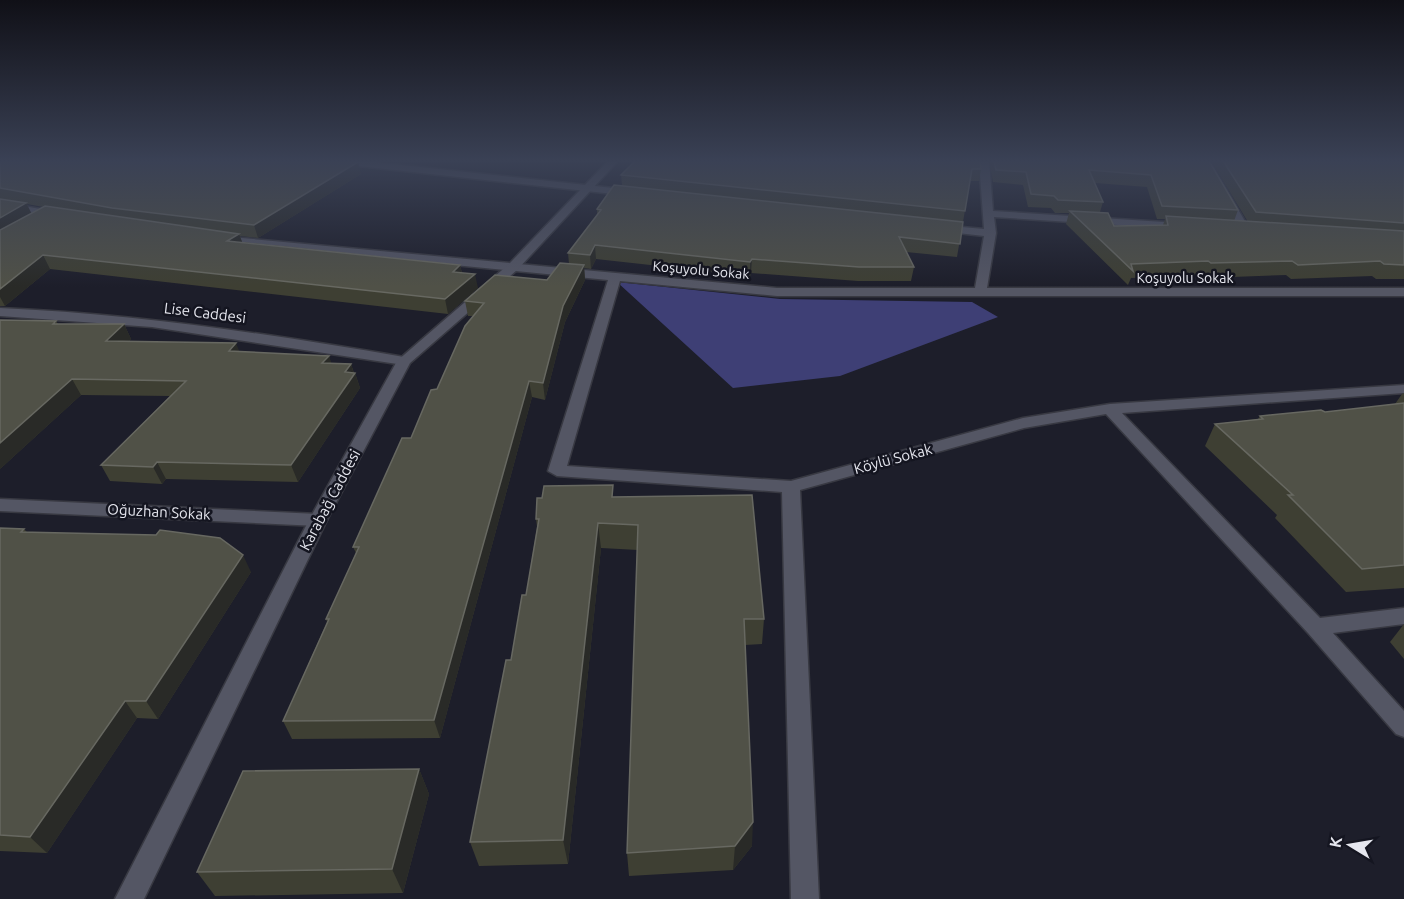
<svg xmlns="http://www.w3.org/2000/svg" width="1404" height="899" font-family="Ubuntu,sans-serif">
<style>
.green{fill:#3e3f75}
.lines{fill:none;stroke-linecap:round;stroke-linejoin:round}
.minor-casing{stroke:#383942;stroke-width:3}
.tertiary-casing{stroke:#383942;stroke-width:3}
.minor{fill:#545664;fill-rule:evenodd}
.tertiary{fill:#545664;fill-rule:evenodd}
.wall{fill:#3e3f33;fill-rule:evenodd}
.shaded-wall{fill:#292a27}
.building{fill:#505147;stroke:#676861;stroke-width:1.5}
.labels{text-anchor:middle;stroke-width:5;stroke-linejoin:round;paint-order:stroke}
.far-street-label{font-size:14px;fill:#e5e6ee;stroke:#141520}
.street-label{font-size:15px;fill:#e5e6ee;stroke:#141520}
</style>
<rect width="100%" height="100%" fill="#1d1e2a"/>
<path class="green" d="M617 282 780 299 972 302 998 317 840 376 733 388Z"/>
<g class="lines">
<defs>
<path id="minor" d="M335 161H365L632 190 637 193 632 196 340 164Z
M979 161H989L993 211 1180 223 1185 226 1180 229 994 217 996 233 987 288H1404V296H777L620 281 567 466 791 481 1023 418 1110 404 1404 385V393L1122 413 1320 618 1404 608V624L1333 633 1404 711V737L1396 734 1308 633 1106 414 1024 428 800 490 819 899H791L782 492 557 476 548 471 608 280 220 242 214 239 220 236 777 288H975L984 236 940 231 935 228 940 225 984 229Z
M1200 161H1210L1250 230 1249 232 1240 230Z
M0 202 58 212 63 215 58 218 0 208Z
M0 308C136 314 270 334 404 357L411 361 404 365 152 327 0 316Z
M0 499 318 514 324 516 327 520 324 524 318 526 0 511Z"/>
<path id="tertiary" d="M608 161H618L517 270 410 363 327 520 144 899H115L309 520 397 361 509 264Z"/>
</defs>
<use href="#minor" class="minor-casing"/>
<use href="#tertiary" class="tertiary-casing"/>
<use href="#minor" class="minor"/>
<use href="#tertiary" class="tertiary"/>
</g>
<path class="wall" d="M0 161 361 174 258 238 240 236 242 242 460 265 462 273 478 288 448 314 50 269 5 306H0ZM27 204 43 207 31 214Z
M635 161 981 169 979 181H970L957 257 906 252 914 267 911 281H858L751 273 750 276 596 259 591 269 584 268 585 280 565 322 545 400 532 397 440 738 292 739 283 721 327 622 326 619 356 553 353 547 437 389 473 316H468L465 301 547 280 569 264 568 253 597 214V209L622 185 621 175Z
M989 161H1209L1238 210 1234 221 1248 222 1211 161H1404V279H1376L1372 276 1291 279 1286 275 1205 278 1203 275 1131 278 1128 285 1066 224 1069 213H1055L1051 208 1028 207 1023 185 993 182ZM1095 183 1147 187 1157 219H1165L1163 225 1114 226 1100 212 1103 202Z
M56 321 58 324H124L131 339 129 341 240 352 329 356 331 364H351L354 373H355L360 388 298 482 166 479 162 484 110 481 101 465 170 396 81 395 0 469Z
M1404 393V588L1346 592 1275 518 1277 515 1205 446 1215 424 1258 419 1260 416 1325 412 1395 404 1402 394Z
M614 497 764 619 762 644 745 645 752 846 733 870 629 876 627 853 638 550 601 548 568 864 479 866 470 842 526 595 537 527 536 519Z
M0 528 24 529 27 532 251 572 158 719 137 718 47 853 0 851Z
M1404 624V659L1390 642Z
M419 769 429 794 403 893 215 896 197 872Z"/>
<path class="shaded-wall" d="M358 162 361 174 258 238 254 225Z
M26 203 33 216 0 235V218Z
M239 234 244 247 227 241Z
M595 245 596 259 591 269 590 255Z
M43 255 50 269 5 306 0 297V289Z
M752 259 751 273 750 276V262Z
M460 265 463 279 453 272Z
M584 265 585 280 565 322 545 400 543 383 563 306Z
M475 274 478 288 448 314 445 299Z
M124 324 131 339 113 356 106 341Z
M236 343 242 358 229 351Z
M329 356 334 371 322 363Z
M351 364 354 374 355 373 360 388 298 482 291 465 345 372Z
M72 379 81 395 0 469V443Z
M529 381 532 397 440 738 434 720Z
M157 462 166 479 162 484 153 467Z
M598 523 601 548 568 864 563 840Z
M243 555 251 572 158 719 146 701Z
M125 701 137 718 47 853 30 837Z
M419 769 429 794 403 893 392 869Z
M753 822 752 846 733 870 735 846Z"/>
<path class="building" d="M0 161H344L358 162 254 225 112 208 0 188Z
M635 161H980L981 169H972L965 211 621 175Z
M994 161H1209L1238 210 1162 206 1151 175 1089 170 1103 202 1058 200 1054 196 1031 194 1026 172 996 170Z
M1223 161H1404V223L1256 212Z
M614 185 963 222 960 244 899 237 914 267H859L752 259 750 262 595 245 590 255 568 253 601 210 597 209Z
M0 199 26 203 0 218Z
M45 206 239 234 227 241 460 265 453 272 475 274 445 299 43 255 0 289V230Z
M1070 211 1108 213 1114 226 1168 225 1166 216 1404 231V265L1384 264 1380 261 1298 265 1292 261 1211 263 1208 261 1131 264 1133 271Z
M560 263 584 265 563 306 543 383 529 381 434 720 283 721 329 619H326L359 547H353L402 438H411L431 390 437 389 465 326 484 303 465 301 495 275 547 280Z
M0 320 56 321 53 324H124L106 341 236 343 229 351 329 356 322 363 351 364 345 372 355 373 291 465 157 462 153 467 101 465 186 381 72 379 0 443Z
M1404 403V565L1362 569 1288 495H1293L1215 424 1263 419 1260 416 1321 410 1325 412Z
M613 485 612 497 752 495 764 619H744L753 822 735 846 627 853 638 525 598 523 563 840 470 842 506 660H511L522 595H526L539 519H536L537 498H542L544 486Z
M0 528 24 529 21 532 156 535 160 530 220 538 243 555 146 701H125L30 837 0 835Z
M419 769 392 869 197 872 243 771Z"/>
<linearGradient id="sky" x2="0" y2="1"><stop stop-color="#101017"/><stop offset="0.56" stop-color="#3a4155"/><stop offset="1" stop-color="#3a4155" stop-opacity="0"/></linearGradient>
<rect width="1404" height="287" fill="url(#sky)"/>
<g class="labels">
<g class="far-street-label">
<text transform="translate(701 270) rotate(5)" y="5">Koşuyolu Sokak</text>
<text x="1185" y="283">Koşuyolu Sokak</text>
</g>
<g class="street-label">
<text transform="translate(205 313) rotate(7)" y="5">Lise Caddesi</text>
<text transform="translate(893 459) rotate(-15)" y="5">Köylü Sokak</text>
<text transform="translate(330 500) rotate(-62)" y="5">Karabağ Caddesi</text>
<text transform="translate(159 512) rotate(3)" y="5">Oğuzhan Sokak</text>
</g>
</g>
<g transform="translate(1350 845) rotate(281)" stroke="#141520" stroke-width="4.5" paint-order="stroke">
<path d="M0-4.5L10 22L0 15L-10 22Z" fill="#e5e6ee"/>
<text y="-9" font-size="16" font-weight="bold" text-anchor="middle" fill="#e5e6ee">K</text>
</g>
</svg>
